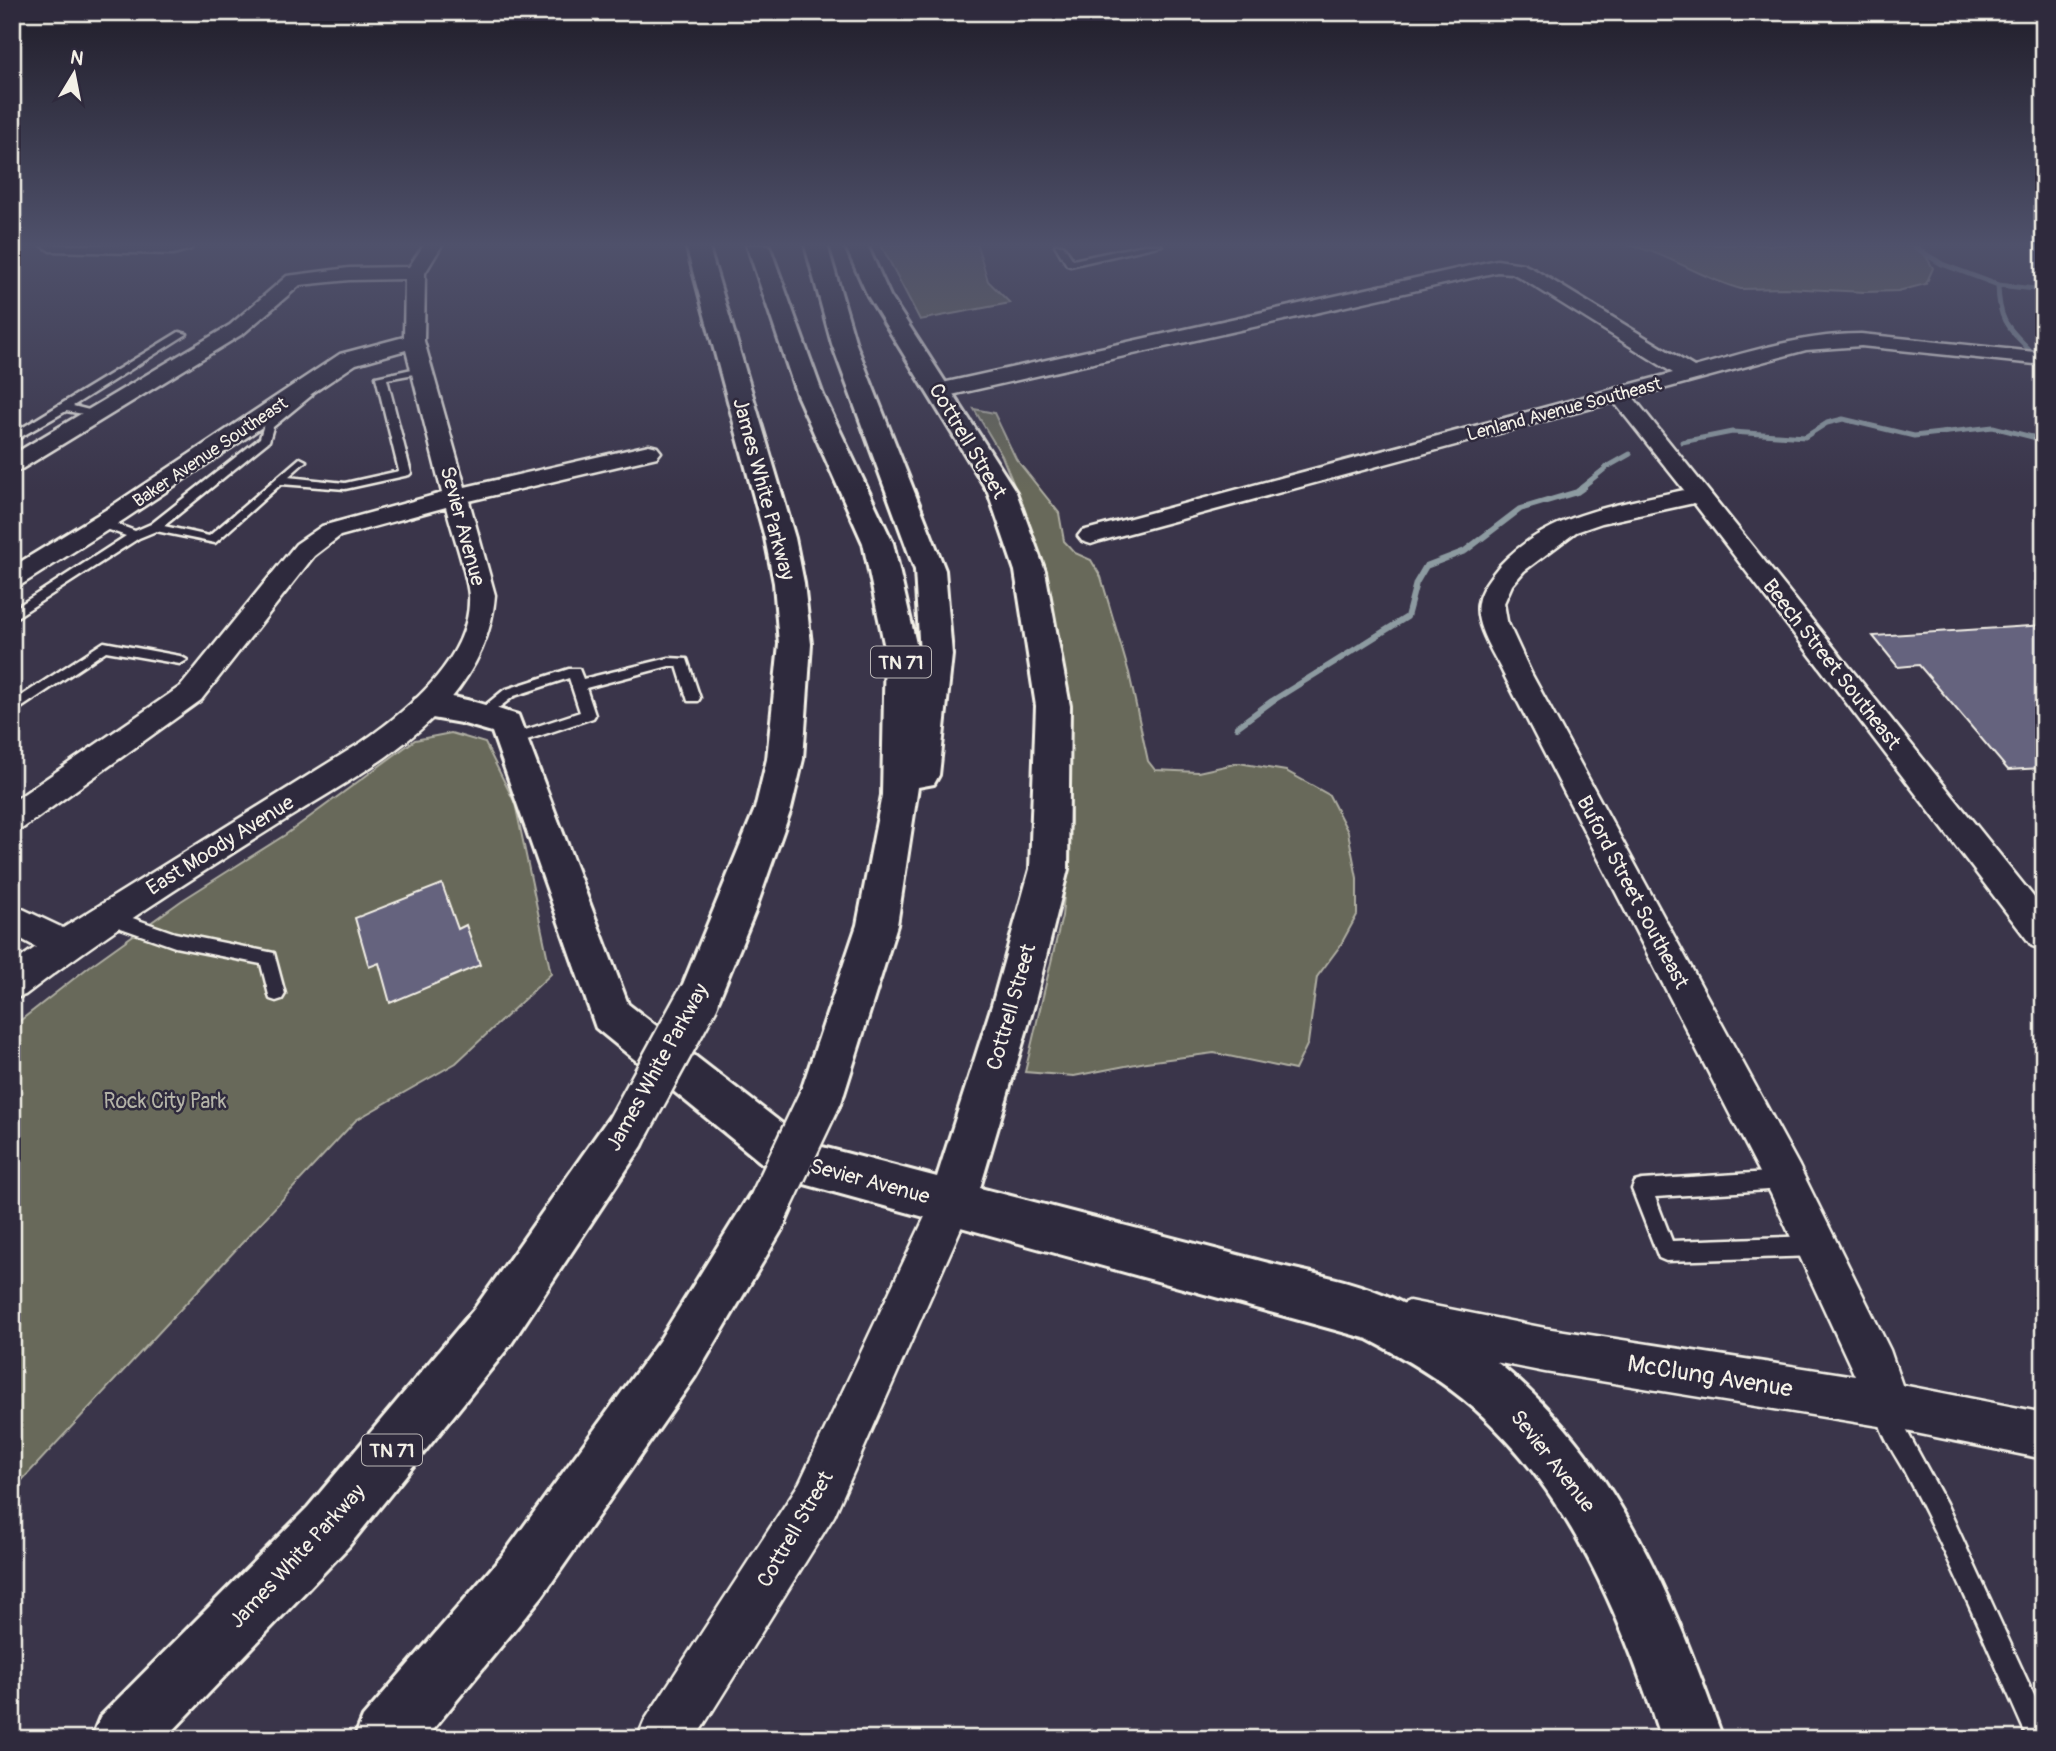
<svg xmlns="http://www.w3.org/2000/svg" width="2056" height="1751" font-family="Pangolin,sans-serif">
<style>
.green{fill:#67695a;stroke:#aeada1;stroke-width:2}
.lines{fill:none;stroke-linecap:round;stroke-linejoin:round}
.stream-far1{stroke:#8d9ba1;stroke-width:5}
.stream{stroke:#8d9ba1;stroke-width:6}
.building{fill:#65637e;stroke:#f4f1e8;stroke-width:2}
.lane-casing{stroke:#f4f1e8;stroke-width:5}
.street-casing{stroke:#f4f1e8;stroke-width:5}
.secondary-casing{stroke:#f4f1e8;stroke-width:6}
.highway-casing{stroke:#f4f1e8;stroke-width:6}
.lane{fill:#2f2a3d;fill-rule:evenodd}
.street{fill:#2f2a3d;fill-rule:evenodd}
.secondary{fill:#2f2a3d;fill-rule:evenodd}
.highway{fill:#2f2a3d;fill-rule:evenodd}
.highway-bridge-casing{stroke:#f4f1e8;stroke-width:47;stroke-linecap:butt}
.highway-bridge{stroke:#2f2a3d;stroke-width:42}
.labels{text-anchor:middle;stroke-width:5;stroke-linejoin:round;paint-order:stroke}
.far-street-label{font-size:18px;fill:#f4f1e8;stroke:#2f2a3d}
.shield{fill:#2f2a3d;stroke:#b9b5b5;stroke-width:2}
.shield-label{font-size:19px;font-weight:bold;fill:#f4f1e8}
.street-label{font-size:21px;fill:#f4f1e8;stroke:#2f2a3d}
.park-label{font-size:21px;fill:#b5b4a8;stroke:#2f2a3d}
.near-street-label{font-size:24px;fill:#f4f1e8;stroke:#2f2a3d}
</style>
<rect width="100%" height="100%" fill="#3a354a"/>
<filter id="ink" filterUnits="userSpaceOnUse"><feTurbulence type="fractalNoise" baseFrequency=".0143" numOctaves="2"/><feDisplacementMap in="SourceGraphic" scale="14" xChannelSelector="R" yChannelSelector="G"/><feConvolveMatrix kernelMatrix="1 2 1 2 8 2 1 2 1" color-interpolation-filters="sRGB"/></filter>
<g filter="url(#ink)">
<path class="green" d="M881 245H977L988 281 1010 303 920 320Z
M1628 245H1919L1933 268 1926 284 1898 291 1865 292 1785 288 1741 289C1702 279 1668 253 1628 245Z
M974 409 994 413 1016 459 1059 513 1064 541 1075 553 1091 560 1101 577 1129 673 1148 761 1155 770 1198 772 1239 763 1286 771 1329 795 1348 832 1357 878V915L1340 946 1317 977 1308 1043 1295 1070 1214 1053 1146 1062 1074 1076 1025 1072 1062 916 1071 821 1068 720 1057 632 1025 512 1002 456Z
M451 733 485 743 515 803 551 974 456 1063 356 1120 12 1491V1027L90 966 181 901 285 835 415 740Z"/>
<g class="lines">
<path class="stream-far1" d="M1911 245 1942 264 1998 285C1999 322 2007 327 2032 352
M1998 285 2044 290
M1682 442 1732 432 1805 437 1827 423 1843 419 1914 436 1993 427 2044 440
M1581 488 1607 467 1630 454"/>
<path class="stream" d="M1237 727 1272 701 1407 617 1416 583 1426 566 1465 551 1520 509 1577 492 1584 487"/>
</g>
<path class="building" d="M2044 625V768L2008 770 1919 665 1898 667 1873 636Z
M442 884 458 929 466 925 480 965 390 1003 379 963 369 967 355 918Z"/>
<g class="lines">
<defs>
<path id="lane" d="M1055 245H1063L1073 260 1144 245H1162L1070 266 1067 265Z
M179 332 187 334 73 406 101 413V417L66 411 12 442V434Z
M421 367 426 370 425 372 387 379 411 473 409 475 345 489 281 484 215 543 156 531 139 538 12 620V610L126 536 98 526V520H106L135 531 151 524 260 438 264 424 303 393 312 395 273 427 269 441 164 526 209 536 300 458 306 461 288 477 345 483 399 471 376 377Z
M104 642 180 656 187 660 180 664 106 651 12 714V702Z
M669 658 687 659 700 698 698 701H688L677 666H669L586 688 595 715 593 718 512 745 505 740 507 736 580 712 569 678 514 696 484 719H474L472 716 504 690 569 669H579L583 679Z
M107 909 175 933 274 953 285 994 282 999 276 1001 270 999 261 964 175 947 101 921 99 916 101 911Z
M1785 1171 1792 1174 1795 1180 1792 1186 1785 1189 1655 1197 1672 1241 1816 1236 1823 1239 1826 1246 1823 1253 1816 1256 1666 1261 1659 1258 1632 1189 1635 1182 1642 1180Z
M1888 1397 1896 1400 1903 1424 1946 1503 2044 1717V1739H2028C1988 1649 1950 1557 1903 1469 1893 1451 1871 1422 1880 1400Z"/>
<path id="street" d="M41 245H193L191 249 173 254 50 251Z
M424 245H442L425 273 424 341 465 487 649 445 657 447 661 452 657 457 469 501 495 595C492 635 475 670 449 701 403 754 336 788 277 825 191 879 106 933 25 995L12 999V964L36 947 12 934V904L63 928 362 742C408 710 472 658 469 595 467 573 452 531 446 507L340 536 314 556 201 700 23 828 12 831V802L181 686 296 544 322 526 442 493 406 350 356 364 125 519 21 585 12 587V567L107 509 340 354 404 337 405 279 349 280 300 285 244 333 20 470 12 472V455L230 325 287 276 349 268 409 267Z
M1497 260 1523 264 1535 270 1694 367C1749 352 1803 334 1861 334L2044 353V365L1861 346 1806 350 1633 397 2044 910V950L2032 946 1694 503 1602 523 1576 532 1524 571 1512 585 1504 603 1507 621 1531 673 1799 1166 1890 1350 1902 1385 2044 1413V1459L1886 1427 1545 1372 1409 1345 1394 1338 1387 1323 1394 1308 1409 1301 1545 1328 1855 1376 1771 1194 1503 673C1494 654 1474 625 1478 603 1480 589 1491 576 1499 566 1548 513 1617 505 1684 490L1614 402 1100 541 1091 544 1082 541 1078 536 1082 531 1673 373 1521 278 1512 273 1497 272 938 398 930 396 927 391 930 386 938 384Z
M952 1183 966 1189 972 1203 834 1516 695 1739H637L645 1720 800 1482 938 1189Z"/>
<path id="secondary" d="M845 245H867L890 296 1016 492 1045 571 1070 706 1068 869 1034 1005 980 1188C1072 1212 1165 1236 1257 1260 1302 1272 1352 1279 1394 1299 1584 1387 1657 1552 1723 1739H1661C1622 1619 1571 1494 1475 1409 1443 1381 1406 1359 1368 1339L779 1177 596 1028 492 732 461 723 415 715 410 707 415 699C448 689 486 706 518 715L628 1004 807 1143 937 1177 992 1005 1030 869 1036 706 1015 571 988 492 868 296Z"/>
<path id="highway" d="M686 245H708L795 538 804 583 811 644 803 759 791 809 755 911 719 999 713 1012 698 1017 683 1012 677 999 755 809 767 759 779 644 774 583 765 538Z
M747 245H769L823 395 893 543 917 648V672L920 655 915 570 832 344 805 245H827L856 344 945 570 952 655 939 775 934 784 918 787 897 925 844 1094 838 1108 822 1114 806 1108 800 1094 857 925 882 795 885 648 863 543 797 395Z
M626 1110 642 1116 649 1131 642 1146 511 1344 348 1547 165 1739H91L100 1717 308 1507 475 1308 610 1116Z
M767 1187 784 1194 791 1210 784 1226 695 1377 543 1595 425 1739H354L363 1717 503 1555 659 1341 750 1194Z"/>
</defs>
<use href="#lane" class="lane-casing"/>
<use href="#street" class="street-casing"/>
<use href="#secondary" class="secondary-casing"/>
<use href="#highway" class="highway-casing"/>
<use href="#lane" class="lane"/>
<use href="#street" class="street"/>
<use href="#secondary" class="secondary"/>
<use href="#highway" class="highway"/>
<defs>
<path id="highway-bridge" d="M626 1131 698 999
M767 1210 822 1094"/>
</defs>
<use href="#highway-bridge" class="highway-bridge-casing"/>
<use href="#highway-bridge" class="highway-bridge"/>
</g>
</g>
<linearGradient id="sky" x2="0" y2="1"><stop stop-color="#201d29"/><stop offset="0.5" stop-color="#4f516b"/><stop offset="1" stop-color="#4f516b" stop-opacity="0"/></linearGradient>
<rect width="2056" height="490" fill="url(#sky)"/>
<g class="labels">
<g class="far-street-label">
<text transform="translate(1564 409) rotate(-15)" y="6">Lenland Avenue Southeast</text>
<text transform="translate(210 452) rotate(-34)" y="6">Baker Avenue Southeast</text>
</g>
<g class="shield">
<rect x="871" y="646.5" width="60" height="31" rx="5"/>
<rect x="362" y="1434.5" width="60" height="31" rx="5"/>
</g>
<g class="shield-label">
<text x="901" y="669">TN 71</text>
<text x="392" y="1457">TN 71</text>
</g>
<g class="street-label">
<text transform="translate(968 441) rotate(59)" y="7">Cottrell Street</text>
<text transform="translate(764 489) rotate(75)" y="7">James White Parkway</text>
<text transform="translate(463 526) rotate(75)" y="7">Sevier Avenue</text>
<text transform="translate(1832 664) rotate(52)" y="7">Beech Street Southeast</text>
<text transform="translate(220 845) rotate(-32)" y="7">East Moody Avenue</text>
<text transform="translate(1633 892) rotate(62)" y="7">Buford Street Southeast</text>
<text transform="translate(1011 1007) rotate(-74)" y="7">Cottrell Street</text>
<text transform="translate(657 1067) rotate(-61)" y="7">James White Parkway</text>
<text transform="translate(870 1181) rotate(15)" y="7">Sevier Avenue</text>
<text transform="translate(1553 1461) rotate(52)" y="7">Sevier Avenue</text>
<text transform="translate(795 1529) rotate(-60)" y="7">Cottrell Street</text>
<text transform="translate(297 1556) rotate(-47)" y="7">James White Parkway</text>
</g>
<g class="park-label">
<text x="165" y="1108">Rock City Park</text>
</g>
<g class="near-street-label">
<text transform="translate(1710 1376) rotate(9)" y="8">McClung Avenue</text>
</g>
</g>
<rect width="2056" height="1751" fill="none" stroke="#2f2a3d" stroke-width="42"/>
<rect x="21" y="21" width="2014" height="1709" fill="none" stroke="#f4f1e8" stroke-width="2.5" filter="url(#ink)"/>
<g transform="translate(74 74) rotate(10)" stroke="#2f2a3d" stroke-width="5" paint-order="stroke">
<path d="M0-5L12 26L0 18L-12 26Z" fill="#f4f1e8"/>
<text y="-10" font-size="19" font-weight="bold" text-anchor="middle" fill="#f4f1e8">N</text>
</g>
</svg>
